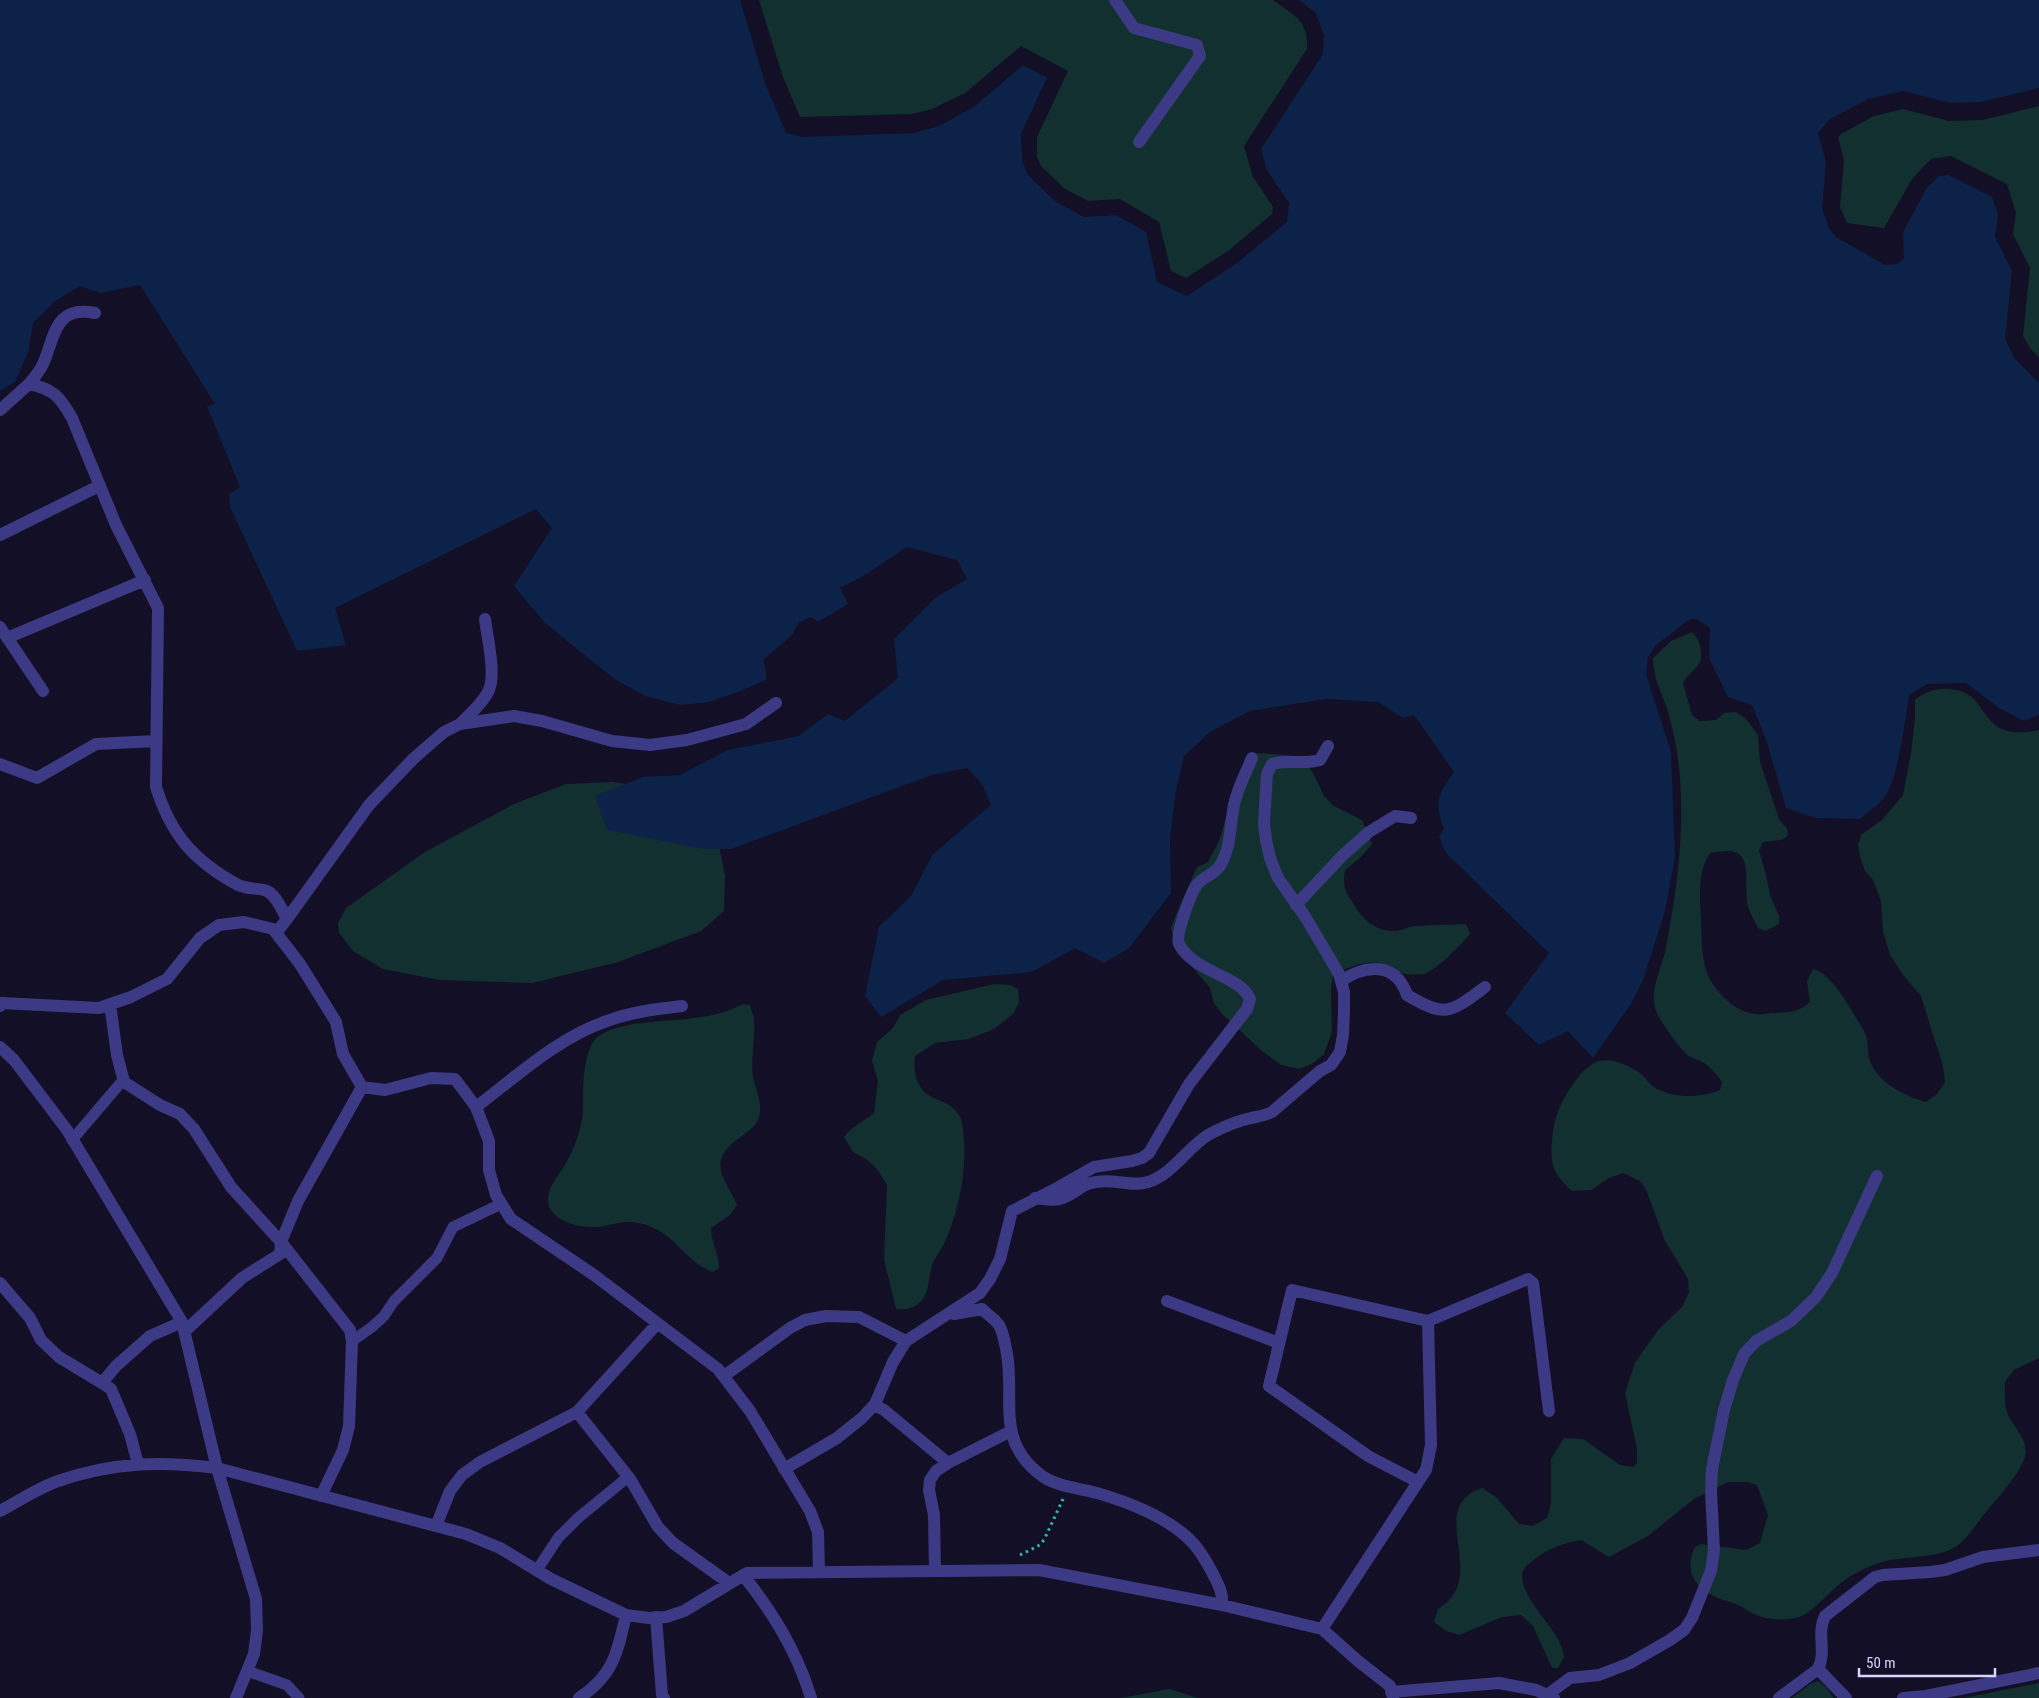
<svg xmlns="http://www.w3.org/2000/svg" width="2039" height="1698" font-family="'Roboto Condensed',sans-serif">
<style>
.green{fill:#12302f}
.water{fill:#0c2248}
.lines{fill:none;stroke-linecap:round;stroke-linejoin:round}
.path{stroke:#2fb8b0;stroke-width:3;stroke-dasharray:2.5 4;stroke-linecap:butt}
.service{stroke:#3d3a85;stroke-width:11}
.minor{stroke:#3d3a85;stroke-width:12}
</style>
<rect width="100%" height="100%" fill="#130f26"/>
<path class="green" d="M759 0H1273C1293 15 1309 20 1307 49L1244 146 1253 177 1273 207 1272 214 1228 251 1186 278 1171 271 1159 222 1120 199 1088 201 1065 189 1041 166 1037 157V137L1068 71 1021 46 965 93 932 109 912 114 800 117 783 77Z
M2039 106V358L2030 348 2023 336 2030 268 2013 234 2016 213 2007 184 1951 156 1931 159 1912 179 1884 228 1847 223 1840 207 1844 160 1838 137 1841 134 1874 116 1903 109 1949 121 1983 120Z
M1692 632C1697 637 1698 639 1700 646 1705 668 1692 667 1683 683L1692 715 1700 721 1716 720 1724 713 1736 712 1746 719 1758 735 1760 762 1779 819 1787 829 1788 836 1781 840 1763 842 1759 850 1766 875 1770 895 1779 916V924L1765 931 1758 928C1755 921 1750 914 1748 907 1742 876 1759 842 1710 853 1697 873 1700 897 1701 920 1702 936 1701 955 1706 970 1712 989 1735 1013 1756 1014 1760 1015 1766 1014 1771 1013 1790 1012 1795 1014 1810 1002L1807 981 1813 969C1833 974 1853 1013 1864 1031 1869 1040 1867 1048 1869 1058 1876 1082 1904 1096 1926 1102L1937 1094 1945 1082 1943 1066 1921 996 1904 976 1890 955 1883 931 1881 901 1873 880 1865 871 1860 856 1858 845 1861 835 1883 819 1903 795 1911 753 1915 718V700C1930 686 1959 684 1975 700 1984 711 1990 725 2004 730 2014 734 2029 732 2039 730V1358L2014 1370 2005 1382C2005 1392 2004 1403 2007 1412 2013 1428 2029 1439 2025 1456 2021 1472 2001 1494 1991 1506 1979 1519 1971 1535 1957 1546 1938 1558 1912 1556 1891 1560 1877 1562 1861 1570 1849 1577 1834 1586 1813 1613 1799 1617 1786 1621 1767 1620 1754 1614 1749 1612 1744 1607 1738 1605 1732 1602 1726 1601 1720 1599 1696 1589 1683 1572 1695 1547L1701 1544 1746 1550 1760 1543 1768 1515 1757 1485 1747 1482H1728L1694 1499 1648 1536 1609 1557 1581 1540C1564 1543 1549 1548 1535 1559 1532 1562 1526 1565 1524 1569 1514 1586 1546 1619 1554 1633 1559 1640 1563 1648 1564 1657L1558 1668H1552L1533 1626 1521 1615 1502 1617 1459 1635 1446 1631 1434 1622 1438 1609C1492 1577 1423 1508 1482 1488L1496 1497 1519 1524 1533 1526 1547 1518 1551 1504V1459L1564 1438 1583 1439 1620 1465 1633 1467 1637 1463V1449L1625 1393 1635 1363 1643 1351 1659 1329 1682 1307 1689 1292 1688 1279 1665 1241 1647 1192 1640 1181 1623 1173 1609 1178 1591 1190 1572 1191C1553 1173 1550 1166 1552 1140 1554 1117 1560 1103 1573 1084 1593 1055 1609 1055 1637 1071 1644 1075 1648 1083 1654 1087 1673 1099 1701 1098 1720 1090L1722 1082C1717 1075 1711 1068 1704 1063 1700 1060 1694 1059 1690 1057 1681 1051 1658 1019 1655 1008 1650 990 1661 970 1665 952 1673 912 1680 866 1681 825 1682 785 1679 747 1667 709 1661 691 1653 677 1653 658L1671 641Z
M1256 753 1300 756 1313 773 1324 796 1334 806 1362 820 1372 844 1361 857 1345 870C1342 888 1346 892 1355 906 1364 921 1378 932 1396 931 1403 930 1409 927 1415 926 1432 925 1449 925 1466 924L1470 934C1463 943 1434 972 1424 974 1414 976 1402 974 1394 970 1390 968 1387 965 1384 964 1365 959 1349 967 1333 975L1331 989 1332 1032 1324 1054 1312 1064 1299 1069 1281 1065 1262 1051 1222 1014 1214 1003 1210 988 1176 948 1171 928 1177 912 1197 867 1208 862 1219 841 1233 794 1247 758Z
M612 782 654 788 716 831 725 875 724 911 701 931 618 962 532 983 440 980 383 969 353 951 339 933 338 923 346 908 425 852 514 804 566 784Z
M994 984 1010 985 1018 989 1019 1002 1013 1014 994 1029 969 1039 935 1043 915 1056C913 1070 916 1088 930 1096 940 1102 951 1102 959 1115 963 1121 963 1133 964 1141 966 1176 959 1209 945 1242 941 1250 935 1257 932 1265 929 1276 929 1293 921 1301 914 1309 906 1310 896 1309L884 1259 887 1185 877 1169 866 1159 853 1152 844 1137C851 1127 864 1121 874 1113L878 1081 872 1061 877 1042 893 1028 900 1015 926 1000Z
M743 1004 750 1005C751 1010 754 1015 754 1020 756 1037 750 1058 753 1077 756 1091 765 1107 757 1122 752 1130 741 1136 734 1142 707 1164 727 1181 737 1205L730 1215 711 1228C711 1242 719 1254 719 1268L713 1272C681 1261 675 1226 631 1222 617 1221 604 1228 590 1227 574 1227 546 1218 548 1198 549 1185 559 1175 565 1165 574 1150 582 1128 583 1111 583 1092 582 1046 600 1035 615 1026 633 1024 651 1022 682 1019 715 1019 743 1004Z
M1818 1681 1826 1687 1834 1698H1792L1810 1684Z
M2039 1683V1698H1963Z
M1169 1689 1198 1698H1121Z"/>
<path class="water" d="M0 0H740L765 83 786 133 802 137 914 133 939 126 974 107 1023 65 1047 78 1021 134 1022 161 1028 175 1056 202 1084 217 1116 215 1146 232 1157 282 1187 296 1237 263 1287 222 1289 203 1267 170 1261 149 1323 54 1324 35 1316 13 1299 0H2039V88L1981 102 1950 103 1903 91 1868 99 1830 119 1818 133 1826 162 1822 209 1829 228 1836 237 1885 265 1897 264 1904 258 1903 232 1926 189 1939 176 1948 175 1992 197 1998 215 1995 237 2012 271 2005 339 2015 359 2039 383V715L2024 721 1999 708 1966 683 1927 684 1909 695C1906 717 1897 783 1884 798 1877 806 1868 812 1860 819L1816 818 1786 808 1766 739 1752 705 1728 697 1709 658 1710 628 1696 619H1690L1656 645 1648 657 1646 674 1671 752 1675 857 1665 911 1643 980 1631 1004 1593 1058 1568 1031 1539 1045 1505 1013 1549 953 1446 853 1439 837 1444 828C1433 800 1439 794 1454 772L1414 715 1403 718 1378 702 1326 699 1250 711 1210 732 1184 756 1176 790 1170 837 1171 893 1129 948 1104 963 1075 948 1032 972 943 980 881 1017 865 996 879 927 911 896 933 854 991 805 982 784 967 768 932 775 731 849H702L607 830 595 796 643 777 680 775 728 750 799 736 828 714 845 721 898 678 894 639 935 598 967 579 957 560 907 547 860 578 840 588 848 604 818 622 811 617 799 622 792 635 763 660 766 671V680L738 692 709 702 681 705 645 696 613 678 545 623 514 586 552 528 536 509 335 608 346 645 297 651 230 507 229 494 240 487 207 406 215 404 140 285 100 293 80 286 55 301 33 323 28 353 15 382 0 391Z"/>
<g class="lines">
<path class="path" d="M1020 1555 1038 1546 1044 1540 1063 1499"/>
<path class="service" d="M72 1140 124 1079
M352 1341 372 1327 384 1316 394 1301 437 1258 453 1227 501 1204
M537 1570 558 1538 578 1518 628 1477
M247 1671 287 1685 299 1698"/>
<path class="minor" d="M1115 0 1134 28 1197 45 1200 56 1139 142
M29 384C34 378 40 371 43 364 55 337 54 305 95 313
M0 410 29 384C54 389 60 397 72 418L116 525 158 608 156 787C171 835 194 861 238 885 247 889 255 888 264 890 275 892 282 910 287 919L276 933
M0 535 99 486
M0 627 43 691
M7 638 145 580
M460 724C470 714 482 704 488 692 497 676 487 637 485 619
M0 764 37 778 96 744 156 741
M1296 905 1343 855 1369 832 1395 816 1411 818
M287 919 369 805 413 759 444 732 460 724 514 716 542 721 612 741 650 745 687 740 746 724 776 703
M1341 981C1366 964 1396 962 1407 995 1446 1018 1450 1013 1485 987
M110 1004 117 1055 124 1082 160 1105 180 1114 194 1129 231 1187 281 1242 350 1330 352 1341 349 1426 343 1450 321 1496
M0 1006 2 1003 99 1008 131 997 167 979 200 938 219 925 244 922 273 929 300 964 336 1022 343 1054 362 1087
M0 1047 14 1060 67 1130 182 1322 217 1468 256 1599 257 1630 254 1654 236 1698
M362 1087 385 1090 431 1078 455 1079 476 1107 489 1141V1170L496 1195 511 1219 594 1275 718 1369 750 1411 810 1511 818 1532 819 1572
M476 1107C517 1076 557 1038 607 1021 631 1012 656 1009 682 1006
M1035 1198C1045 1199 1056 1202 1065 1197 1073 1194 1080 1187 1088 1184 1110 1176 1131 1188 1148 1182 1173 1174 1187 1148 1208 1135 1219 1129 1230 1124 1243 1120 1253 1117 1262 1117 1272 1112L1320 1071 1331 1065 1340 1052 1343 1035 1344 1011V992L1339 974 1306 918 1278 878 1270 858 1266 840 1264 823 1267 774 1272 764C1288 759 1304 765 1320 760L1328 746
M0 1283 30 1318 41 1340 59 1357 102 1383 116 1366 150 1336 182 1322
M1167 1301 1279 1343
M954 1314 982 1309C987 1314 995 1319 999 1325 1004 1334 1005 1344 1007 1354 1015 1402 995 1441 1042 1476 1058 1487 1079 1488 1097 1493 1128 1502 1164 1516 1188 1538 1199 1548 1208 1564 1214 1576 1219 1586 1223 1593 1222 1605
M1428 1321 1528 1279 1533 1283 1549 1411
M185 1331 242 1278 280 1254 281 1242 298 1201 362 1087
M724 1376 790 1328 805 1320 826 1316 859 1317 906 1341
M102 1383 111 1389 130 1434 138 1464
M874 1405 884 1410 948 1463 1011 1431
M577 1412 630 1479 658 1527 673 1543 729 1583
M784 1469 837 1438 862 1418 875 1404 893 1362 906 1341 980 1293 990 1279 1000 1259 1012 1211 1057 1188 1094 1167 1132 1161 1142 1158 1149 1153 1189 1084 1247 1009 1250 999C1240 975 1194 973 1179 944 1175 935 1190 896 1196 886 1202 876 1216 875 1221 864 1231 847 1230 824 1234 805 1237 789 1246 773 1252 758
M0 1511C19 1501 38 1488 58 1481 114 1462 159 1461 217 1468L466 1534 500 1548 551 1579 626 1615 649 1618 666 1617 684 1611 747 1573 1039 1570 1222 1605 1322 1629 1358 1661 1390 1686 1393 1698
M436 1526 450 1491 462 1475 480 1462 577 1412 657 1324
M935 1570 934 1515 929 1490 930 1480 936 1471 948 1463
M743 1575C772 1611 798 1654 811 1698
M656 1617 662 1695 664 1698
M1322 1629 1418 1482 1426 1470 1431 1445 1428 1321 1292 1290 1269 1386 1368 1456 1418 1482
M1818 1669C1827 1652 1816 1634 1825 1616L1875 1577 1883 1575 1930 1572 1945 1570 1983 1557 2039 1550
M1391 1692 1499 1683 1536 1690 1554 1698
M1547 1695 1570 1678 1599 1675 1630 1663 1670 1640 1684 1630 1692 1618 1711 1571 1714 1550 1711 1491 1712 1469 1724 1410 1733 1380 1744 1354 1756 1341 1791 1321 1816 1297 1832 1273 1877 1176
M579 1698C614 1675 617 1653 626 1615
M1779 1698 1818 1669 1846 1698
M1903 1698 1926 1696 2039 1673"/>
</g>
<path d="M1859 1668v8h136v-8" fill="none" stroke="#d9d4ff" stroke-width="2.5"/>
<text x="1866" y="1668" font-size="15" fill="#d9d4ff" stroke="#130f26" stroke-width="4" paint-order="stroke">50 m</text>
</svg>
